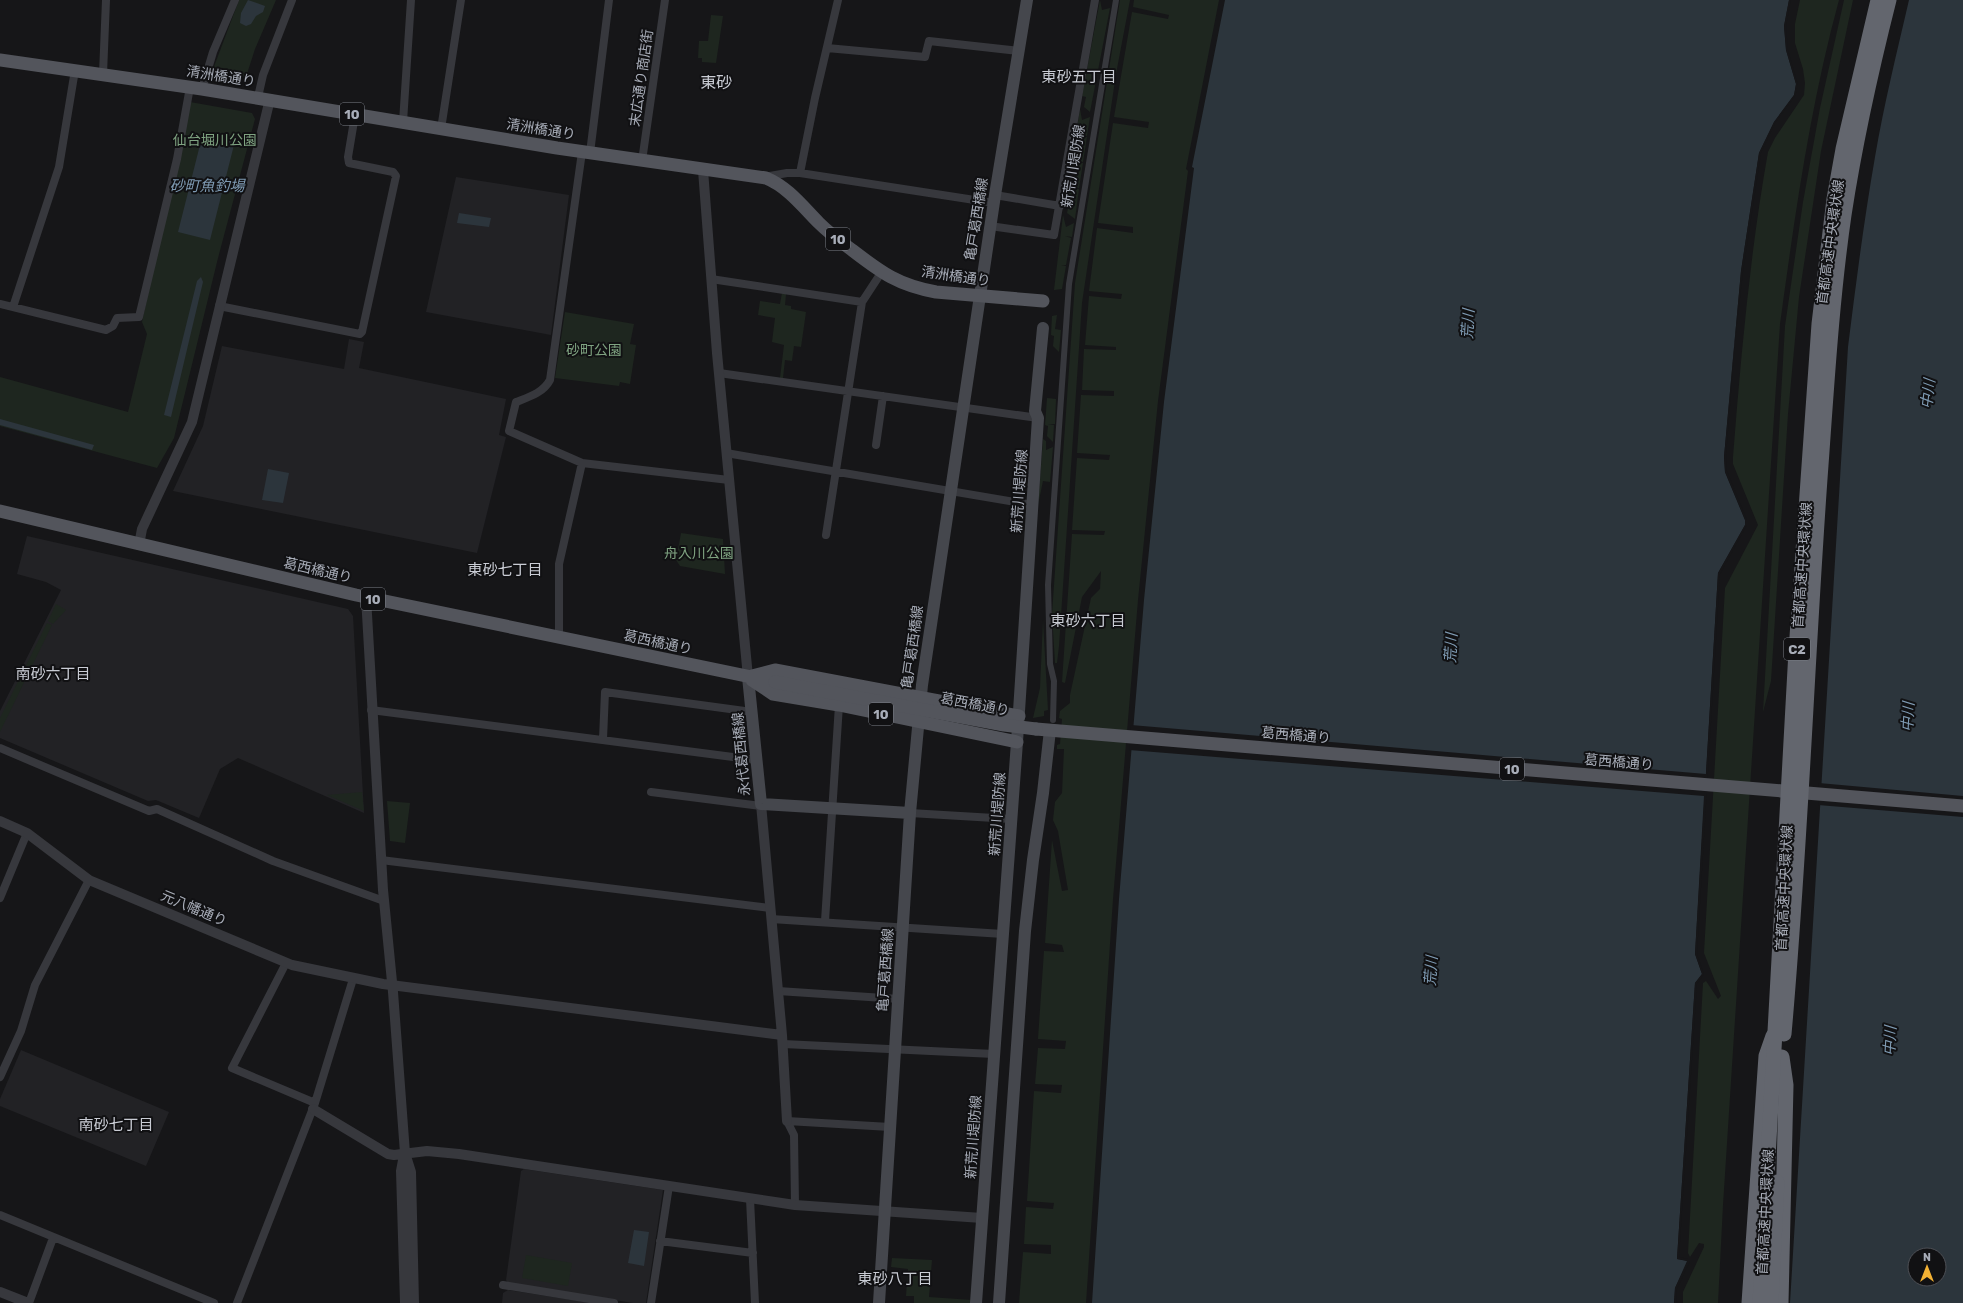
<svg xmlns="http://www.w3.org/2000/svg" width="1963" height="1303" font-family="Rubik,'Noto Sans JP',sans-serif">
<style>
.built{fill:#222225}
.green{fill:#1e261f}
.water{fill:#2c353c;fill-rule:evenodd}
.pier{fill:#161618}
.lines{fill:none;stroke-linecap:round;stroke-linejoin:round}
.pedestrian{stroke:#37383d;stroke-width:6}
.minor{stroke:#37383d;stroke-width:8}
.tertiary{stroke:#37383d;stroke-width:10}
.secondary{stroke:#45474d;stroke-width:12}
.primary{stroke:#53555c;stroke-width:13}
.motorway{stroke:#63666e;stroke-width:15}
.primary-bridge{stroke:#53555c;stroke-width:13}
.motorway-bridge{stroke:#63666e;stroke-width:15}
.labels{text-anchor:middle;stroke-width:4;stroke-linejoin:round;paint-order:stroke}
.shield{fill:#111113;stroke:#7b7e86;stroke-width:1}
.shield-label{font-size:13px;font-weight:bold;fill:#a8adb8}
.street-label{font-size:14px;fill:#a8adb8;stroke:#111113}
.park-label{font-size:14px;fill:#7fa381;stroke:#111113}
.neighbourhood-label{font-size:15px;fill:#c9ccd4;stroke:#111113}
.water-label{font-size:15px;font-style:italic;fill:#7f9bb3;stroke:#111113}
.quarter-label{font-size:16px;fill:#c9ccd4;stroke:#111113}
</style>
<rect width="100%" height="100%" fill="#161618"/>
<path class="built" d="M456 177 569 195 551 335 426 312Z
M349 339 364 342 359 368 506 399 499 435 506 437 477 553 173 491 203 426 222 346 344 369Z
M27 536 348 609 353 616 364 813 238 758 220 769 199 818 156 800 148 801 0 738V711L61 590 46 582 17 574Z
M21 1050 169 1112 146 1166 0 1106V1099Z
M524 1169 663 1190 646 1303H633L508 1283 506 1280 521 1171Z
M508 1290 592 1303H502L503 1293Z"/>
<path class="green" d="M239 0H276L255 49 246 77 212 72Z
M1100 0 1102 10 1110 8 1090 112 1084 107 1086 97 1082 96Z
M1120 0H1130L1116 74 1082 303 1059 646 1057 663H1055L1052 614 1075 283Z
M1134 0H1219L1186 169 1188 171 1158 401 1138 600 1113 899 1086 1303H1019L1023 1252 1051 1254V1245L1024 1244 1026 1207 1053 1209 1054 1203 1027 1201 1034 1091 1061 1093 1062 1085 1035 1084 1038 1048 1065 1049 1066 1041 1038 1039 1044 951 1064 952 1062 945 1045 943 1052 840 1062 891 1068 890 1058 831 1053 820 1055 802 1062 793 1064 749H1057V745L1060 744 1062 719 1059 718 1060 711 1070 703V695L1091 598 1100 589 1101 571 1082 597 1065 683 1062 682 1072 534 1104 535 1105 531 1072 530 1077 458 1109 460 1110 455 1077 453 1081 395 1114 396V391L1082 390 1084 349 1116 350V347L1085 345 1089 296 1121 299 1122 294 1089 291 1097 228 1133 233V227L1098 223 1113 123 1148 128 1149 122 1114 117 1132 12 1168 19 1169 15 1133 7Z
M1800 0H1839C1810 106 1795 215 1780 324L1723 1205 1718 1303H1683V1292L1704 1247V1244L1699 1243 1690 1257 1688 1253 1703 983 1706 981 1718 999 1721 996 1704 953 1725 588 1758 525 1733 464V457C1741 355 1750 253 1768 152L1775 138 1804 95 1805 83 1803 69 1795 43V24Z
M1844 0H1853L1821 151 1799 297 1788 414 1771 681 1763 712 1785 326 1803 202 1820 108Z
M711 15 723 16 716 63 702 62V58H698L699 41H708Z
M190 102 252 113 255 119 218 258 174 438 157 468 0 426V377L128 412 147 334 142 322Z
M1080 109 1082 120 1090 117 1087 136 1079 135 1087 137 1083 162 1075 161 1083 163 1079 188 1072 187 1079 189 1075 219 1067 213 1069 204 1065 203Z
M1063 215 1066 227 1074 223 1072 237 1065 236 1071 238 1066 265H1061L1066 266 1062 289 1054 290Z
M782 293 786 294 785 305 791 306V309L806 312 801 347 794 346 792 361 785 360 783 378H780L784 345 772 342 775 318 758 315 760 301 780 304Z
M565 312 634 324 630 344 636 345 630 384 620 382 619 386 555 378Z
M1057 315 1055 329 1061 330 1059 352 1053 346 1054 336 1051 335 1052 316Z
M1047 398 1056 399 1055 424H1048L1054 425 1053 442 1047 436 1048 426 1045 425Z
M1043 439 1046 441V450L1053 447 1050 482 1043 481 1038 505Z
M681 533 723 539 725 574 680 566 676 560Z
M56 604 66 610 53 624 48 621Z
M1043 620 1048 710 1044 711V716L1033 718 1040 688Z
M47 623 52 625 0 732V718Z
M362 792 364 811 327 795Z
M387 801 410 803 405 843 390 841Z
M526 1255 572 1263 568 1286 522 1278Z
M892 1258 932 1260 929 1297 972 1300V1303H914V1296H906L908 1269 891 1267Z"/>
<path class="water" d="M248 0 265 6 263 12 256 16 251 24 246 26 240 23 241 13Z
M1225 0H1789L1784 26 1786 50 1796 84 1794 95 1774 122 1759 153 1741 271 1724 457 1725 472 1745 520V525L1718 573 1695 954 1702 974 1695 983 1677 1259 1688 1261 1675 1288 1674 1303H1092L1119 899 1144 600 1164 402 1194 168 1192 167Z
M1909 0H1963V1303H1790L1848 347C1856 283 1864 220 1875 157 1884 104 1897 52 1909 0ZM1915 1255H1939V1279H1915Z
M203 133 235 141 210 240 178 232Z
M459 213 491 218 489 227 457 223Z
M201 277 203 282 171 417 164 415 197 281Z
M0 419 94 445 92 450 0 425Z
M268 469 289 473 283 503 262 500Z
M634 1230 649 1232 644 1266 628 1263Z"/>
<path class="pier" d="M1789 0H1791L1786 26 1788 50 1798 85 1795 96 1775 123 1761 153 1743 272 1735 341 1726 457 1727 471 1747 520V525L1720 574 1697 954 1704 974 1697 984 1679 1257 1688 1259 1690 1261 1677 1289 1676 1303H1674L1675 1288 1687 1261 1677 1259 1695 983 1702 974 1695 954 1704 796 1129 750 1131 725 1706 774 1718 573 1745 525V520L1725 472 1724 457 1741 271 1759 153 1774 122 1794 95 1795 90 1796 84 1786 50 1784 26Z
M1819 783 1963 796V817L1818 805Z"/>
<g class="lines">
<path class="pedestrian" d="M1053 720 1054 681 1050 664 1048 585 1069 284 1116 0"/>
<path class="minor" d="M827 48 925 57 929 41 1019 51
M103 74 106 0
M202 89 213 52 235 0
M258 97 263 75 292 0
M403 122 411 0
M441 129 461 0
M582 152 550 380C543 393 529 397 516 402L509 431 582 463 729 480
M590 153 609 0
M642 161 665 0
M800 173 815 98 838 0
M764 177 787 173H800L994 203
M995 195 1060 206
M990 226 1054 235 1095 0
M711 279 862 302
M0 304 106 330 113 326 117 318 139 317 177 159 190 87
M219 306 360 334 362 332 396 176 393 172 349 163 348 157 355 115
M13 307 59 167 75 70
M719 373 1038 418
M876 445 883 396
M726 453 1033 505
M826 535 862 302 881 273
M559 638V564L582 463
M371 710 756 760
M603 739 605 692 752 712
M0 748 149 811 157 809 273 861 384 901
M651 792 761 806
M910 813 1011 819
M381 860 770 908
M0 898 27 833
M771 919 1003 934
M825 921 839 705
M778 991 899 999
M783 1044 994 1054
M0 1077 21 1031 35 985 89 880
M315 1103 353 979
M750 1199 755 1303
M795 1205 794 1135 787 1121 890 1127
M0 1215 214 1303
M660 1241 753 1253
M503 1285 614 1303
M29 1303 53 1238
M237 1303 315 1103 232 1068 286 963
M651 1303 669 1186"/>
<path class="tertiary" d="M703 170 717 353 748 677
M139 545 142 529 192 422 270 99
M366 597 383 890 393 992 405 1153 411 1172 414 1303
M761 804 782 1035 787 1121
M0 821 27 833 89 880 292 965 383 984 782 1035
M313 1109 388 1154 394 1155 427 1151 459 1154 795 1205 982 1218
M404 1155 401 1171 405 1303
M0 1292 28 1303"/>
<path class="secondary" d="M748 677 761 804 910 813
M879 1303 910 813 922 685 995 195 1027 0
M976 1303 1017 742 1038 418 1035 411 1043 328
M999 1303 1025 931 1033 860 1043 793 1050 730"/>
<path class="primary" d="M0 60 202 89 557 148 766 178C788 187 803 207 819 223 829 233 841 242 852 250 882 273 898 285 936 292L1043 301
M0 511 356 595 775 682
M752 676 775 670 1019 716
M752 680 773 694 839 705 1017 742
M1036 729 1963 806"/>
<path class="motorway" d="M1749 1303 1766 1056 1773 1036
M1781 1303 1786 1085 1782 1057"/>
<path class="primary-bridge" d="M775 682 1004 725 1036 729"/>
<path class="motorway-bridge" d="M1784 1034C1801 845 1807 655 1821 465 1827 382 1832 298 1844 215 1855 143 1871 71 1889 0
M1760 1303 1796 651 1819 324 1834 199 1843 149 1878 0
M1771 1303 1777 1182"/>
</g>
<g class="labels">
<g class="shield">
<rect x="340" y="103" width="24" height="22" rx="3"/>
<rect x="826" y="228" width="24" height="22" rx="3"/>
<rect x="361" y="588" width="24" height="22" rx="3"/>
<rect x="1784" y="638" width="26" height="22" rx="3"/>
<rect x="869" y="703" width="24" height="22" rx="3"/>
<rect x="1500" y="758" width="24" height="22" rx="3"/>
</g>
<g class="shield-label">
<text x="352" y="119">10</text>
<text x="838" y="244">10</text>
<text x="373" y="604">10</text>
<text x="1797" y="654">C2</text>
<text x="881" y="719">10</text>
<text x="1512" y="774">10</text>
</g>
<g class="street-label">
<text transform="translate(221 76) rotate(9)" y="5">清洲橋通り</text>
<text transform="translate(641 78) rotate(-82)" y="5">末広通り商店街</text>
<text transform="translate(541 129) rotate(9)" y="5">清洲橋通り</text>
<text transform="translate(1073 166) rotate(-81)" y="5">新荒川堤防線</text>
<text transform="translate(976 219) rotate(-81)" y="5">亀戸葛西橋線</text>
<text transform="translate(1830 242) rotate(-82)" y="5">首都高速中央環状線</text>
<text transform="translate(956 276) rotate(8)" y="5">清洲橋通り</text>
<text transform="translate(1019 491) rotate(-86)" y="5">新荒川堤防線</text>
<text transform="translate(1802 565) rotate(-86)" y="5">首都高速中央環状線</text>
<text transform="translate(318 570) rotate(13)" y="5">葛西橋通り</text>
<text transform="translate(658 642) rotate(12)" y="5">葛西橋通り</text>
<text transform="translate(912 647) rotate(-82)" y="5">亀戸葛西橋線</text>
<text transform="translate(975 704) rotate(11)" y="5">葛西橋通り</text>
<text transform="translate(1296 735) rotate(5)" y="5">葛西橋通り</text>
<text transform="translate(741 754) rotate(-95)" y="5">永代葛西橋線</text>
<text transform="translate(1619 762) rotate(5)" y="5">葛西橋通り</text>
<text transform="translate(997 814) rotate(-86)" y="5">新荒川堤防線</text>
<text transform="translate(1784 888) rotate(-87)" y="5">首都高速中央環状線</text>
<text transform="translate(194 908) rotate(23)" y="5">元八幡通り</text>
<text transform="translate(885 970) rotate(-86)" y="5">亀戸葛西橋線</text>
<text transform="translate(973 1137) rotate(-86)" y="5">新荒川堤防線</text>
<text transform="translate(1765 1212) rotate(-87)" y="5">首都高速中央環状線</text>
</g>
<g class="park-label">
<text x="215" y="145">仙台堀川公園</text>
<text x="594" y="355">砂町公園</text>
<text x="699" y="558">舟入川公園</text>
</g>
<g class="neighbourhood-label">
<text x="1079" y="82">東砂五丁目</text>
<text x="505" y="575">東砂七丁目</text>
<text x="1088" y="626">東砂六丁目</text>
<text x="53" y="679">南砂六丁目</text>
<text x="116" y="1130">南砂七丁目</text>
<text x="895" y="1284">東砂八丁目</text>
</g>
<g class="water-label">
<text x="207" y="191">砂町魚釣場</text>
<text transform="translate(1468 324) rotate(-87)" y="5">荒川</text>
<text transform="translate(1928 394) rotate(-83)" y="5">中川</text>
<text transform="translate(1451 648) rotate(-87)" y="5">荒川</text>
<text transform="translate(1908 717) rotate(-87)" y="5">中川</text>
<text transform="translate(1431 971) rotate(-86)" y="5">荒川</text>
<text transform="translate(1890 1041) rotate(-87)" y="5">中川</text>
</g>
<g class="quarter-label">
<text x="716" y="88">東砂</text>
</g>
</g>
<g transform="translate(1927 1267)"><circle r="19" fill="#111113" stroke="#4d4f55"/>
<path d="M0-3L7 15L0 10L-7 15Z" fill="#f2b134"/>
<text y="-6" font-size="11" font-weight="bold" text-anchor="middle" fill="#a8adb8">N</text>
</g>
</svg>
